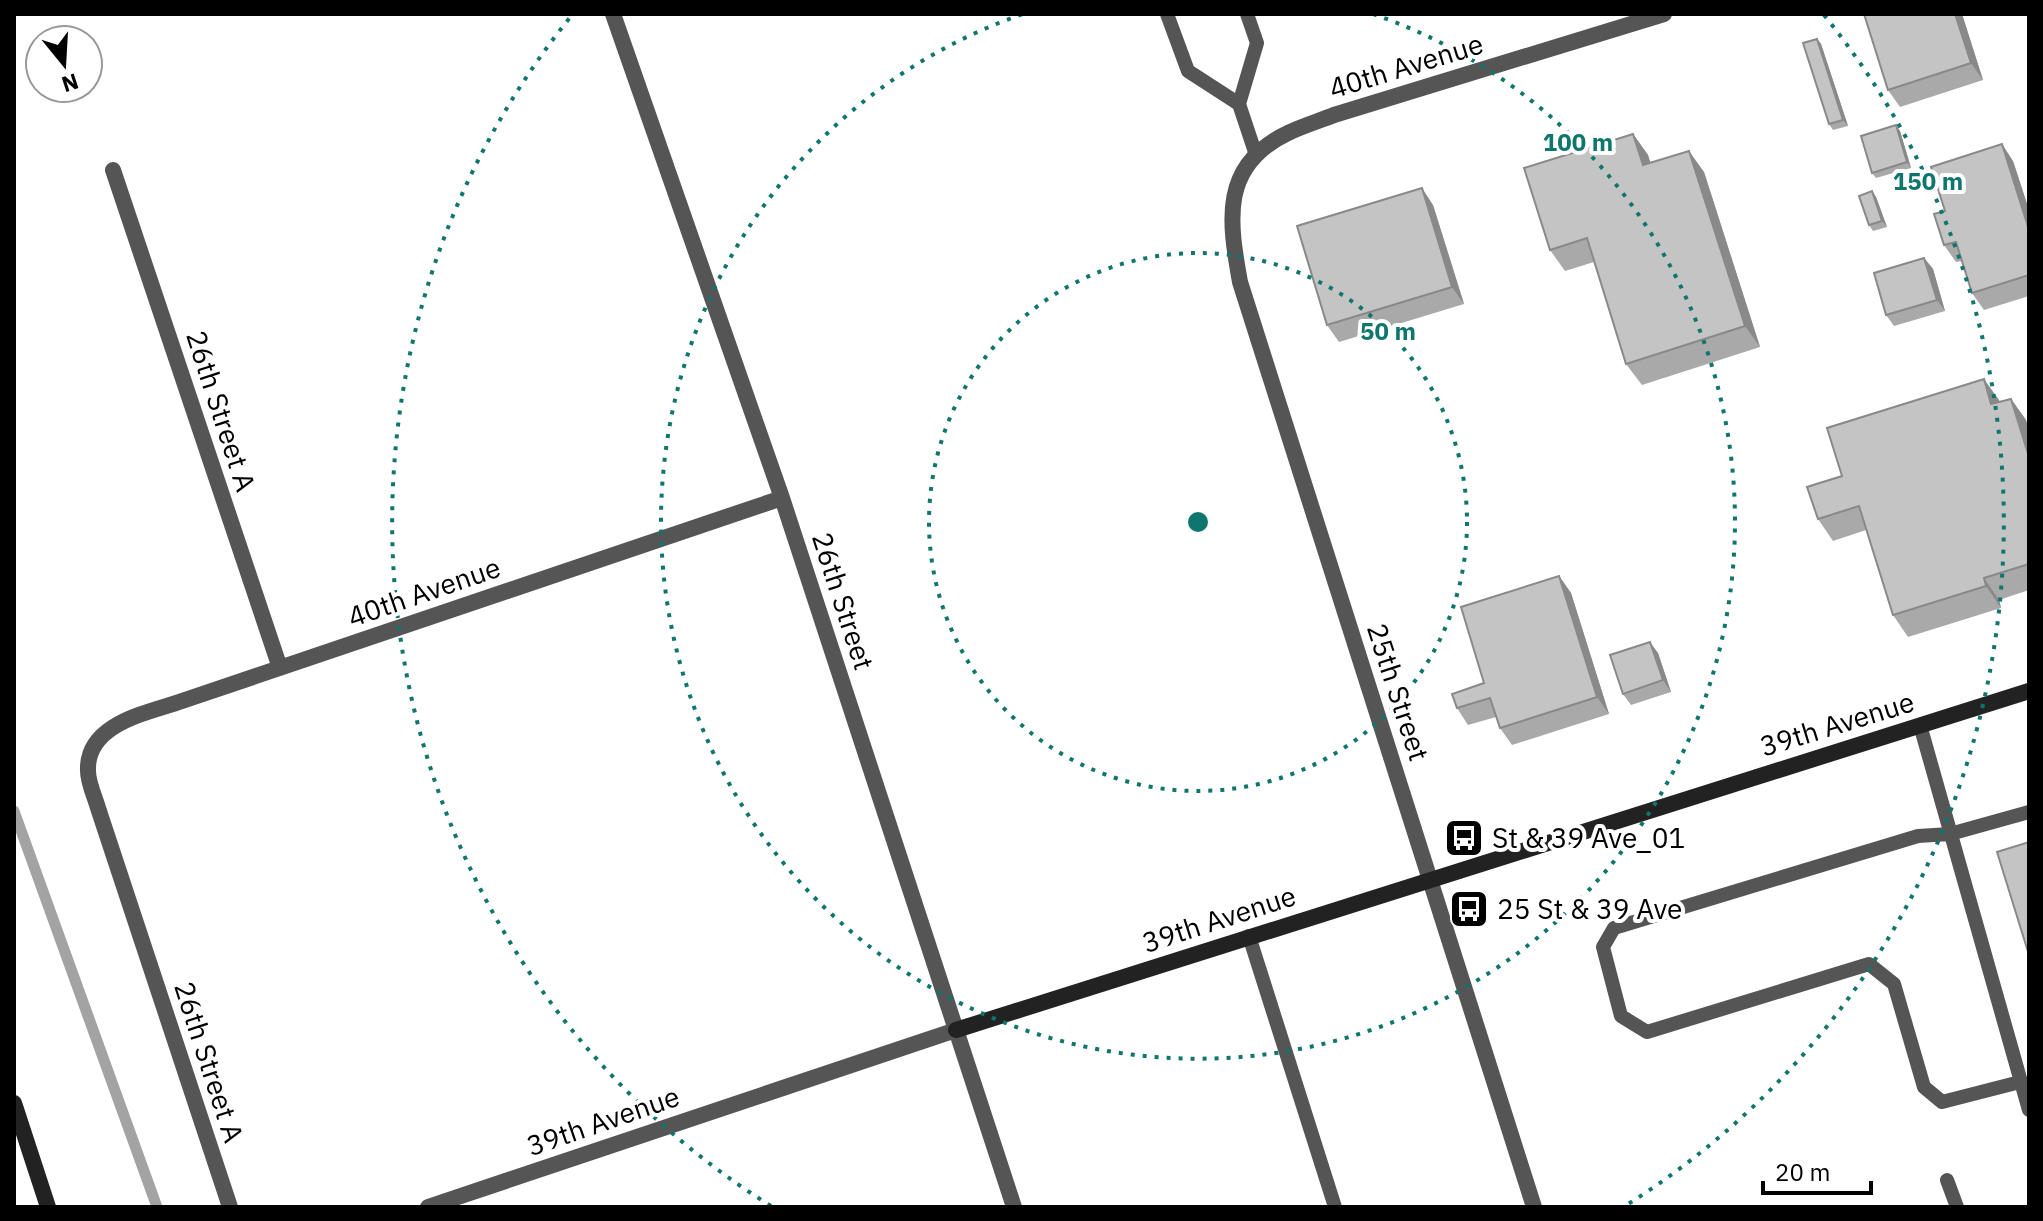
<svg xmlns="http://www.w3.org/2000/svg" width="2043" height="1221" font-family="'IBM Plex Sans',sans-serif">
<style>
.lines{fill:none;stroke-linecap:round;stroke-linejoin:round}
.stream{stroke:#a3a3a3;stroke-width:11}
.lane{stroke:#555;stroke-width:14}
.street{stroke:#555;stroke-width:16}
.secondary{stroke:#222;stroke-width:16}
.wall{fill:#a9a9a9}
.shaded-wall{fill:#898989}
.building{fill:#c4c4c4;stroke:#898989;stroke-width:2}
.ring{fill:none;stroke:#0f766e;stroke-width:4;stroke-dasharray:4 8}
.labels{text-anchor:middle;stroke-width:8;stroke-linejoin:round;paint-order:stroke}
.street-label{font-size:28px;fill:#000;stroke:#fff}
.poi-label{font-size:28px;fill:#000;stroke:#fff;text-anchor:start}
.centre{fill:#0f766e;stroke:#fff;stroke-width:4}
.ring-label{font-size:24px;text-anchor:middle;font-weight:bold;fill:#0f766e;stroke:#fff;stroke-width:8;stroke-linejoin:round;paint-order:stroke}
</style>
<rect width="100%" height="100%" fill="#fff"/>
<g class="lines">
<path class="stream" d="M14 811 157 1207"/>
<path class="lane" d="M1167 14 1188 71 1239 104
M1247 14 1257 43 1239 104 1256 155
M1920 725 2029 1110
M1249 936 1335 1207
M2020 1082 1942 1102 1924 1087 1894 984 1869 964 1647 1032 1621 1016 1603 947 1614 928 1918 836 1950 834 2029 812
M1947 1180 1957 1207"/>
<path class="street" d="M613 14 782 498 1014 1207
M113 170 280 668
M230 1207 98 808C95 797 88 783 88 771 86 723 148 713 182 701L782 498
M428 1207 956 1030
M1534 1207 1240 282C1229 221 1220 165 1288 133 1302 126 1319 121 1334 115L1664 14"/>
<path class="secondary" d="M956 1030 2029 691
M14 1103 48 1207"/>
</g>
<path class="wall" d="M1864 14H1962L1983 80 1900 107 1888 90Z
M1817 39 1821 44 1848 126 1833 130 1829 124Z
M1900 131 1911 168 1876 178 1872 173Z
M1633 134 1648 155 1650 163 1704 172 1760 347 1642 385 1626 364 1594 262 1565 271 1550 250Z
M2013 161 2029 210V296L1984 310 1972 293 1962 261 1956 262 1944 245 1945 211Z
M1872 191 1876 197 1887 227 1873 231 1869 225Z
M1433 205 1464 304 1339 342 1327 325Z
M1924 258 1933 269 1945 311 1894 326 1886 315Z
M2011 399 2026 420 2029 430V590L1999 600 2001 608 1908 637 1893 615 1866 530 1833 541 1818 519 1842 476 1999 400V402Z
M1559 576 1571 593 1609 714 1512 745 1500 728 1496 717 1468 725 1457 708 1484 683Z
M1658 653 1671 692 1631 705 1623 694Z"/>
<path class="shaded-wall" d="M1955 14H1962L1983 80 1971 63Z
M1817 39 1821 44 1848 126 1843 120Z
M1896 125 1900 131 1911 168 1907 162Z
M1633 134 1648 155 1658 187 1643 165Z
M2002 144 2013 161 2029 210V230Z
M1689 151 1704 172 1760 347 1745 326Z
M1422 188 1433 205 1464 304 1452 287Z
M1872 191 1876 197 1887 227 1882 221Z
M1924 258 1933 269 1945 311 1937 300Z
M1984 379 1999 400 2007 426 1991 404Z
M2011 399 2026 420 2029 430V457Z
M1559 576 1571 593 1609 714 1597 697Z
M1984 578 1999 600 2001 608 1986 586Z
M1650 642 1658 653 1671 692 1663 680Z"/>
<path class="building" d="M1864 14H1955L1971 63 1888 90Z
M1817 39 1843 120 1829 124 1803 43Z
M1896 125 1907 162 1872 173 1861 136Z
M1633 134 1643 165 1689 151 1745 326 1626 364 1587 238 1550 250 1524 168Z
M2002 144 2029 230V275L1972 293 1956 242 1944 245 1934 214 1945 211 1931 167Z
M1422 188 1452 287 1327 325 1297 226Z
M1872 191 1882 221 1869 225 1859 196Z
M1924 258 1937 300 1886 315 1874 273Z
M1984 379 1991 404 2011 399 2029 457V564L1984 578 1986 586 1893 615 1859 506 1818 519 1807 487 1842 476 1827 428Z
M1559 576 1597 697 1500 728 1490 698 1457 708 1452 694 1484 683 1461 607Z
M1650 642 1663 680 1623 694 1610 655Z
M2029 842V955L1997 852Z"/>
<g class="ring">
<circle cx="1198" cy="522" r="269"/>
<path d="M1373 14A537 537 0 1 1 1023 14"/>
<path d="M771 1206A806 806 0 0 1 572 15M1824 15A806 806 0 0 1 1625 1206"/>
</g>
<defs>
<symbol id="bus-square" viewBox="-11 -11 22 22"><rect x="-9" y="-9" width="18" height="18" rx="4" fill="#000" stroke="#fff"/><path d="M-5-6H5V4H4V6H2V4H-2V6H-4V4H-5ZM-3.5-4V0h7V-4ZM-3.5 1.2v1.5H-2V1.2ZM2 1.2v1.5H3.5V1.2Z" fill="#fff"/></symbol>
</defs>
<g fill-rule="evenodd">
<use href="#bus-square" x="1442" y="816" width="44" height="44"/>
<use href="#bus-square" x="1447" y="887" width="44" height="44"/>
</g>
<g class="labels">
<g class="street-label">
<text transform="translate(1406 66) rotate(-17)" y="10">40th Avenue</text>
<text transform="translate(221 411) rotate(72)" y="10">26th Street A</text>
<text transform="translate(424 592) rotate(-19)" y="10">40th Avenue</text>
<text transform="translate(843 601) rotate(72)" y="10">26th Street</text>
<text transform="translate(1398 692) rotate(72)" y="10">25th Street</text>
<text transform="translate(1837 724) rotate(-17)" y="10">39th Avenue</text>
<text transform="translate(1219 919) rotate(-18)" y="10">39th Avenue</text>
<text transform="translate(209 1062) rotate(72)" y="10">26th Street A</text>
<text transform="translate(603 1121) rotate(-19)" y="10">39th Avenue</text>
</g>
<g class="poi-label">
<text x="1492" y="848">St &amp; 39 Ave_01</text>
<text x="1497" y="919">25 St &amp; 39 Ave</text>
</g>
</g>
<circle cx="1198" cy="522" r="12" class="centre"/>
<g class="ring-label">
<text x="1578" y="151">100 m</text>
<text x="1928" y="190">150 m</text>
<text x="1388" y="340">50 m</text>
</g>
<rect width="2043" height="1221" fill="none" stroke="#000000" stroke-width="32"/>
<g transform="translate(64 64) rotate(162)"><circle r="38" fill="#ffffff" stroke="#999999" stroke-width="2"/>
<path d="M0-6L14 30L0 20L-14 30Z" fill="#000000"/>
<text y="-12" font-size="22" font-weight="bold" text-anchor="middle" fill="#000000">N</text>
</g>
<path d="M1763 1181v12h108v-12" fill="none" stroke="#000000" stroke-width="4"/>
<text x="1775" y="1181" font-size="24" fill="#000000" stroke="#ffffff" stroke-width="6" paint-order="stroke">20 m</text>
</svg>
